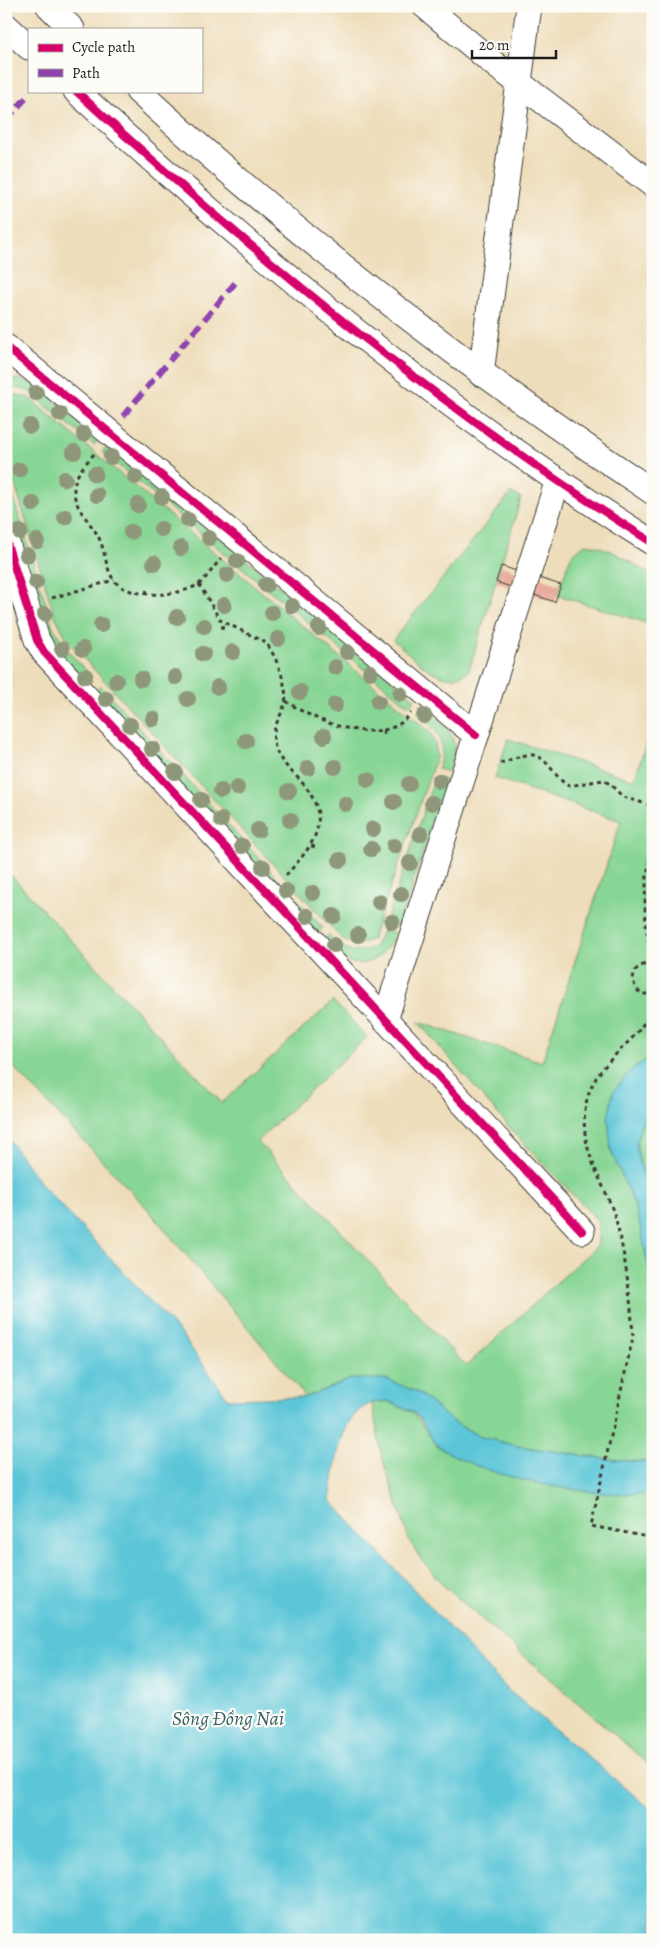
<svg xmlns="http://www.w3.org/2000/svg" width="659" height="1946" font-family="Alegreya,serif">
<style>
.green{fill:#88d695;stroke:#527958}
.water{fill:#5cc6d8;stroke:#3c717a}
.building{fill:#e4a190}
.lines{fill:none;stroke-linecap:round;stroke-linejoin:round}
.minor-casing{stroke:#3c3934;stroke-width:27}
.path{stroke:#3c3934;stroke-width:3;stroke-dasharray:4 4;stroke-linecap:butt}
.minor{stroke:#fff;stroke-width:25}
.quiet{stroke:#8e44ad;stroke-width:6;stroke-dasharray:12 6;stroke-linecap:butt}
.cycleway-casing{stroke:#fdfcf7;stroke-width:11}
.cycleway{stroke:#d6006c;stroke-width:8}
.tree{fill:#8f977a}
.labels{text-anchor:middle;stroke-width:4.5;stroke-linejoin:round;paint-order:stroke}
.water-label{font-size:20px;font-style:italic;fill:#366067;stroke:#fdfcf7}
</style>
<rect width="100%" height="100%" fill="#fdfcf7"/>
<filter id="ink" filterUnits="userSpaceOnUse"><feTurbulence type="fractalNoise" baseFrequency=".02" numOctaves="2"/><feDisplacementMap in="SourceGraphic" scale="10" xChannelSelector="R" yChannelSelector="G"/><feConvolveMatrix kernelMatrix="1 2 1 2 8 2 1 2 1" color-interpolation-filters="sRGB"/></filter>
<filter id="wash" filterUnits="userSpaceOnUse"><feTurbulence type="fractalNoise" baseFrequency=".0096" numOctaves="4" result="noise"/><feDisplacementMap in="SourceGraphic" scale="20" xChannelSelector="R" yChannelSelector="G"/><feGaussianBlur stdDeviation="1.12" result="paint"/><feColorMatrix in="noise" values="0 0 0 0 0 0 0 0 0 0 0 0 0 0 0 0 0 1.4 0 .05"/><feComposite in="paint" operator="in"/></filter>
<g filter="url(#wash)">
<rect width="100%" height="100%" fill="#eeddba"/>
<path class="green" d="M19 379 34 384 100 438 94 445 28 391 18 388 6 390V381Z
M13 394 29 398 431 733 435 744 436 758 372 939 359 945 344 941 68 641 54 614 6 455V396Z
M108 445 415 699 409 706 102 452Z
M6 474 53 627 68 651 92 677 85 683 52 645 42 623 6 507Z
M511 493 521 498 469 670C444 693 413 656 393 640Z
M585 544C610 546 631 563 653 576V625L557 595 571 556Z
M101 686 323 928 315 934 94 692Z
M423 706C449 727 462 737 449 772L438 769C447 741 438 730 417 712Z
M653 723V1055L629 1072 611 1151 634 1204 641 1229 653 1290V1459L644 1462 606 1459 518 1446 481 1437 453 1422 419 1393 351 1379 306 1397 145 1206 6 1059V870L222 1103 333 1001 367 1037 257 1141 466 1366 598 1245V1221L518 1137 418 1022 542 1062 621 821 495 778 508 739 634 780Z
M435 777 447 781 398 926 386 922Z
M384 930 395 933C388 954 365 973 343 959 336 954 329 947 322 941L329 935C343 949 355 957 374 947Z
M653 1107V1199C644 1172 628 1147 644 1120 646 1115 648 1111 653 1107Z
M387 1401 413 1413 438 1447 611 1493H653V1768L445 1587 421 1559 409 1540 382 1457 372 1403Z"/>
<path class="water" d="M653 1055V1107L641 1125 636 1146 639 1162 653 1199V1290L641 1229 634 1204 611 1151 608 1118 613 1092 629 1072Z
M6 1136 42 1185 180 1333 228 1399 306 1397 351 1379H386L419 1393 453 1422 481 1437 518 1446 606 1459 644 1462 653 1459V1493C598 1499 486 1479 441 1448 429 1440 425 1421 413 1412 409 1410 403 1408 399 1406 395 1404 390 1401 385 1401 338 1402 336 1466 330 1500L508 1690 653 1811V1940H6Z"/>
<g id="blocks">
<path class="building" d="M501 566 561 585 555 602 496 582Z"/>
</g>
</g>
<g filter="url(#ink)">
<use href="#blocks" fill-opacity="0" stroke="#3c3934" stroke-width="1"/>
<g class="lines">
<defs>
<path id="minor" d="M49 6 72 29
M425 6 493 63 653 185
M6 26 29 47
M76 91C256 256 446 413 653 543
M138 91C299 239 471 371 653 492
M6 347 476 735
M481 374 529 6
M6 540 37 640 44 652 582 1231
M385 1020 558 480"/>
</defs>
<use href="#minor" class="minor-casing"/>
<path class="path" d="M94 454C85 464 74 476 74 489 73 507 90 521 98 536 105 549 105 566 113 579 127 600 180 597 199 584 207 578 214 566 221 559
M199 584 220 620 265 642C275 652 289 689 285 703 282 716 271 727 274 742 276 757 287 767 297 777 334 816 318 841 286 875
M146 594 147 588
M52 598 114 580
M222 629 224 623
M286 701C312 720 365 741 396 726 402 723 406 718 411 713
M383 730 385 736
M500 763C509 761 517 756 527 755 547 752 553 778 569 786L603 780 610 784 623 797 653 806
M653 844C643 888 642 918 653 962
M311 846 316 847
M653 964C636 963 629 974 636 989L642 994H653
M653 1001C646 1042 595 1056 586 1104 577 1152 606 1181 617 1224 626 1260 631 1300 633 1337L591 1526 653 1538
M645 1021 653 1022"/>
<use href="#minor" class="minor"/>
<path class="quiet" d="M6 120 26 98
M123 416 235 283"/>
<defs>
<path id="cycleway" d="M76 91C256 256 446 413 653 543
M6 347 476 735
M6 540 37 640 44 652 582 1231"/>
</defs>
<use href="#cycleway" class="cycleway-casing"/>
<use href="#cycleway" class="cycleway"/>
</g>
<g class="tree">
<circle cx="36" cy="393" r="8"/>
<circle cx="60" cy="414" r="8"/>
<circle cx="30" cy="426" r="8"/>
<circle cx="84" cy="434" r="8"/>
<circle cx="74" cy="452" r="8"/>
<circle cx="111" cy="457" r="8"/>
<circle cx="19" cy="470" r="8"/>
<circle cx="95" cy="474" r="8"/>
<circle cx="135" cy="477" r="8"/>
<circle cx="65" cy="479" r="8"/>
<circle cx="97" cy="495" r="8"/>
<circle cx="162" cy="497" r="8"/>
<circle cx="33" cy="504" r="8"/>
<circle cx="138" cy="505" r="8"/>
<circle cx="65" cy="517" r="8"/>
<circle cx="188" cy="520" r="8"/>
<circle cx="161" cy="529" r="8"/>
<circle cx="20" cy="532" r="8"/>
<circle cx="131" cy="532" r="8"/>
<circle cx="209" cy="538" r="8"/>
<circle cx="37" cy="541" r="8"/>
<circle cx="181" cy="548" r="8"/>
<circle cx="27" cy="555" r="8"/>
<circle cx="237" cy="561" r="8"/>
<circle cx="154" cy="563" r="8"/>
<circle cx="227" cy="575" r="8"/>
<circle cx="36" cy="582" r="8"/>
<circle cx="266" cy="585" r="8"/>
<circle cx="224" cy="605" r="8"/>
<circle cx="292" cy="606" r="8"/>
<circle cx="272" cy="613" r="8"/>
<circle cx="45" cy="614" r="8"/>
<circle cx="177" cy="617" r="8"/>
<circle cx="101" cy="625" r="8"/>
<circle cx="204" cy="626" r="8"/>
<circle cx="319" cy="628" r="8"/>
<circle cx="278" cy="639" r="8"/>
<circle cx="62" cy="649" r="8"/>
<circle cx="83" cy="649" r="8"/>
<circle cx="233" cy="652" r="8"/>
<circle cx="347" cy="652" r="8"/>
<circle cx="203" cy="654" r="8"/>
<circle cx="335" cy="667" r="8"/>
<circle cx="370" cy="672" r="8"/>
<circle cx="85" cy="676" r="8"/>
<circle cx="175" cy="677" r="8"/>
<circle cx="141" cy="679" r="8"/>
<circle cx="116" cy="681" r="8"/>
<circle cx="218" cy="687" r="8"/>
<circle cx="300" cy="692" r="8"/>
<circle cx="400" cy="694" r="8"/>
<circle cx="106" cy="699" r="8"/>
<circle cx="188" cy="699" r="8"/>
<circle cx="378" cy="702" r="8"/>
<circle cx="335" cy="705" r="8"/>
<circle cx="424" cy="716" r="8"/>
<circle cx="153" cy="719" r="8"/>
<circle cx="130" cy="725" r="8"/>
<circle cx="324" cy="736" r="8"/>
<circle cx="246" cy="741" r="8"/>
<circle cx="152" cy="749" r="8"/>
<circle cx="335" cy="767" r="8"/>
<circle cx="308" cy="768" r="8"/>
<circle cx="175" cy="772" r="8"/>
<circle cx="368" cy="780" r="8"/>
<circle cx="439" cy="781" r="8"/>
<circle cx="409" cy="784" r="8"/>
<circle cx="237" cy="788" r="8"/>
<circle cx="221" cy="791" r="8"/>
<circle cx="289" cy="791" r="8"/>
<circle cx="201" cy="800" r="8"/>
<circle cx="394" cy="802" r="8"/>
<circle cx="432" cy="803" r="8"/>
<circle cx="345" cy="804" r="8"/>
<circle cx="221" cy="820" r="8"/>
<circle cx="290" cy="820" r="8"/>
<circle cx="373" cy="829" r="8"/>
<circle cx="258" cy="830" r="8"/>
<circle cx="420" cy="834" r="8"/>
<circle cx="242" cy="846" r="8"/>
<circle cx="394" cy="846" r="8"/>
<circle cx="371" cy="849" r="8"/>
<circle cx="340" cy="860" r="8"/>
<circle cx="410" cy="863" r="8"/>
<circle cx="263" cy="867" r="8"/>
<circle cx="286" cy="891" r="8"/>
<circle cx="313" cy="893" r="8"/>
<circle cx="401" cy="894" r="8"/>
<circle cx="379" cy="902" r="8"/>
<circle cx="307" cy="916" r="8"/>
<circle cx="334" cy="916" r="8"/>
<circle cx="392" cy="922" r="8"/>
<circle cx="358" cy="935" r="8"/>
<circle cx="334" cy="945" r="8"/>
</g>
</g>
<g class="labels">
<g class="water-label">
<text x="228" y="1725">Sông Đồng Nai</text>
</g>
</g>
<rect width="659" height="1946" fill="none" stroke="#fdfcf7" stroke-width="25"/>
<rect x="28" y="28" width="175" height="65" fill="#fdfcf7" stroke="#a3a29f"/>
<rect x="38" y="44" width="25" height="8" fill="#d6006c" stroke="#a3a29f"/>
<text x="72" y="52" font-size="15" fill="#1c1c1c">Cycle path</text>
<rect x="38" y="69" width="25" height="8" fill="#8e44ad" stroke="#a3a29f"/>
<text x="72" y="78" font-size="15" fill="#1c1c1c">Path</text>
<path d="M472 50v8h84v-8" fill="none" stroke="#1c1c1c" stroke-width="2.5"/>
<text x="479" y="50" font-size="15" fill="#1c1c1c" stroke="#fdfcf7" stroke-width="4" paint-order="stroke">20 m</text>
</svg>
